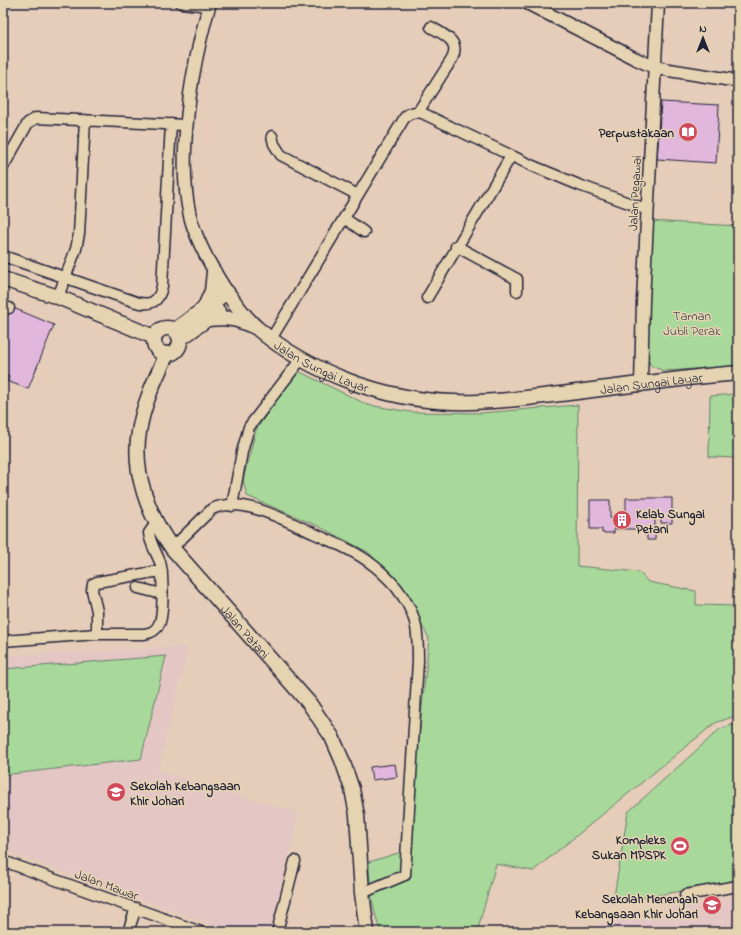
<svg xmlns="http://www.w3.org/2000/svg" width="741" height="935" font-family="'Indie Flower',sans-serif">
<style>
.built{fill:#e4c6c5}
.green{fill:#a8d99a;stroke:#657e6a}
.building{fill:#e1b7de;stroke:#22223b}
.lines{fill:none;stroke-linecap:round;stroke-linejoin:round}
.minor-casing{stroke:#22223b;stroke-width:13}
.tertiary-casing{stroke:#22223b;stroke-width:15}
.secondary-casing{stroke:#22223b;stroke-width:17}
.minor{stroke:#e6d3b1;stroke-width:10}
.tertiary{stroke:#e6d3b1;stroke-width:12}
.secondary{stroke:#e6d3b1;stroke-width:14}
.labels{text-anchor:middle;stroke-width:3;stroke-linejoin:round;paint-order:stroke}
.poi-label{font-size:13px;font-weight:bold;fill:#22223b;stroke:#e6d3b1;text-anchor:end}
.street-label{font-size:13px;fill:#22223b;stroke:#e6d3b1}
.park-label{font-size:13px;fill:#363d49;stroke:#e6d3b1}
</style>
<rect width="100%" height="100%" fill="#e5cdba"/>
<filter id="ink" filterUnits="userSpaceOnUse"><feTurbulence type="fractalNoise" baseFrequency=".025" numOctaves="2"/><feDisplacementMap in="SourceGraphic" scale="8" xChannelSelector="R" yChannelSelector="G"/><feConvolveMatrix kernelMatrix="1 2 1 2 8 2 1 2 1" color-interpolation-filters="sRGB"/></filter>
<g filter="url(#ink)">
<path class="built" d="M188 647 158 771 298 813 272 932H233L3 850V656Z
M738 896V932H575L632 914Z"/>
<path class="green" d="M649 221 738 226V366L664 371 651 366 645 352Z
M296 370 368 405 410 412 481 413 578 405 577 566 639 572 648 582 696 591V605L738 606V715L715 723 533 871 496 864 477 932H381C373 914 369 882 369 862L411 849 414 788 429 638 399 585 368 552 318 526 247 496 243 480 256 430Z
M738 394V458L709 457 710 396Z
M166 656 141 759 3 775V669Z
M738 723V881L613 903 628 812 720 729Z"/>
<path class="building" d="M661 102 719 105 716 163 657 159Z
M11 307 54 325 28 389 7 381 9 377 3 374V326Z
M626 498H672V523H661V518H655V540H647V529H614V533H602V529H590V500H610V518H626Z
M395 764 397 777 372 780 370 767Z"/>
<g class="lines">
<defs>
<path id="minor" d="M181 3 209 6
M418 112 452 59C461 41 444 35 431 27
M272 136 274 144 281 155 358 195
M3 167 28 123 36 118 186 125
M344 218 364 232
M456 246 513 277 517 279V291
M3 256 136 302C151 306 159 302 162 286L171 124
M58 297 76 249 79 234 85 120
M427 298 511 156
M3 306 9 308
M271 339 405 117C410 112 415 111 422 113L533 166 579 185 648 210
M232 506 242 452 249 427 301 359
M172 548 212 509C242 495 286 521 313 533 332 542 352 549 369 562 379 569 388 578 396 587 417 614 418 628 418 661L405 875 362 893
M138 588 162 594
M97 634V611L92 590 93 584 97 582 154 572H162
M3 641 97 634H144C151 633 156 631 159 624 164 615 163 572 160 562 156 552 150 543 149 533L156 523
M3 861 201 932
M685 895 738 886
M128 932 136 908
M277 932 295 861"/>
<path id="tertiary" d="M210 3C196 51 187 99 185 149 184 172 185 194 190 216 197 243 212 268 227 292
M527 3 634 58 654 67 669 70 738 81
M641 385 643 301 658 3"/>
<g id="secondary">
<path d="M3 279 58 297 154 337"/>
<path d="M204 309 212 291 214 272"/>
<path d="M207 319C228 317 235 318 253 326"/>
<circle cx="167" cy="341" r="13"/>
<path id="s1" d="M175 330 227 292C236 305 246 319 258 329 310 373 385 400 453 402 486 403 519 399 552 395 614 388 676 378 738 373"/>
<path d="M180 339 218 311"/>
<path id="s2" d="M167 354C155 379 143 405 139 432 132 473 149 516 172 548L309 703 332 737 342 760 352 789 357 815 362 893 367 932"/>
</g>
</defs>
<use href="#minor" class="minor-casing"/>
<use href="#tertiary" class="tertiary-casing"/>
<use href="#secondary" class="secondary-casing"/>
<use href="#minor" class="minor"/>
<use href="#tertiary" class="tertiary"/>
<use href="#secondary" class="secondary"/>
</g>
</g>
<defs>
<symbol id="library-disc" viewBox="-11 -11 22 22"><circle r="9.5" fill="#d1495b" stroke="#e6d3b1"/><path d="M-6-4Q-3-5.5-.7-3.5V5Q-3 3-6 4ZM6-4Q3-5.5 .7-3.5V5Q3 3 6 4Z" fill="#fff"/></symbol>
<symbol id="building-disc" viewBox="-11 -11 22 22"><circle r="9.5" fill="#d1495b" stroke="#e6d3b1"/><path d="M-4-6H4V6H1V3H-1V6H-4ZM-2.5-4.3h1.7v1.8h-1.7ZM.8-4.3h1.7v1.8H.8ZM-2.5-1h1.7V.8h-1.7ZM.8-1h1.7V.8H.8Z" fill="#fff"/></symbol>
<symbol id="school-disc" viewBox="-11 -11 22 22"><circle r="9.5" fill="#d1495b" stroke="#e6d3b1"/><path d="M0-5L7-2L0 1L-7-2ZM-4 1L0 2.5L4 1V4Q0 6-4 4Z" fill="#fff"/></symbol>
<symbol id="stadium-disc" viewBox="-11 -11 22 22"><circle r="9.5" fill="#d1495b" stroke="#e6d3b1"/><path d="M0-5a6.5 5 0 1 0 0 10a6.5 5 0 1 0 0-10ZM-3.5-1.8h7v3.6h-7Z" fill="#fff"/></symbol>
</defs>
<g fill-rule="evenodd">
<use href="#library-disc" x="677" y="121" width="22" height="22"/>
<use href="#building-disc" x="611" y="509" width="22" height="22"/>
<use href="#school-disc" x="105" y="781" width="22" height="22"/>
<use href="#stadium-disc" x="669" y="835" width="22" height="22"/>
<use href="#school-disc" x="701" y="894" width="22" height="22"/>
</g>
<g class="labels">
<g class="poi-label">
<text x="674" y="137">Perpustakaan</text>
<text x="636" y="518" text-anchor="start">Kelab Sungai<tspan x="636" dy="15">Petani</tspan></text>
<text x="130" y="790" text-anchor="start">Sekolah Kebangsaan<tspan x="130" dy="15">Khir Johari</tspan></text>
<text x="666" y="844">Kompleks<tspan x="666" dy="15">Sukan MPSPK</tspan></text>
<text x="698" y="903">Sekolah Menengah<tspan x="698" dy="15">Kebangsaan Khir Johari</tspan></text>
</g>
<g class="street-label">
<text transform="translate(634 193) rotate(-87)" y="5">Jalan Pegawai</text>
<text dy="5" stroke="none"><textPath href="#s1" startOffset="187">Jalan Sungai Layar</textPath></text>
<text dy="5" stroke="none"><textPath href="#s1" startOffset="524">Jalan Sungai Layar</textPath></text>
<text dy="5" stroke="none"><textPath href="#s2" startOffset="318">Jalan Patani</textPath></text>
<text transform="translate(107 884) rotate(20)" y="5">Jalan Mawar</text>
</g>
<g class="park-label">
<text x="692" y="320">Taman<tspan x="692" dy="15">Jubli Perak</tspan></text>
</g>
</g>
<rect width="741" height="935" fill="none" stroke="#e6d3b1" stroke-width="16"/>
<rect x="8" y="8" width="725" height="919" fill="none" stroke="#22223b" stroke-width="1.5" filter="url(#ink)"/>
<g transform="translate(703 38)" stroke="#e6d3b1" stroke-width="3" paint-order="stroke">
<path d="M0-3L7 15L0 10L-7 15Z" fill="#22223b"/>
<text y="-6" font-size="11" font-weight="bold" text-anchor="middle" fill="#22223b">N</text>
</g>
</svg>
